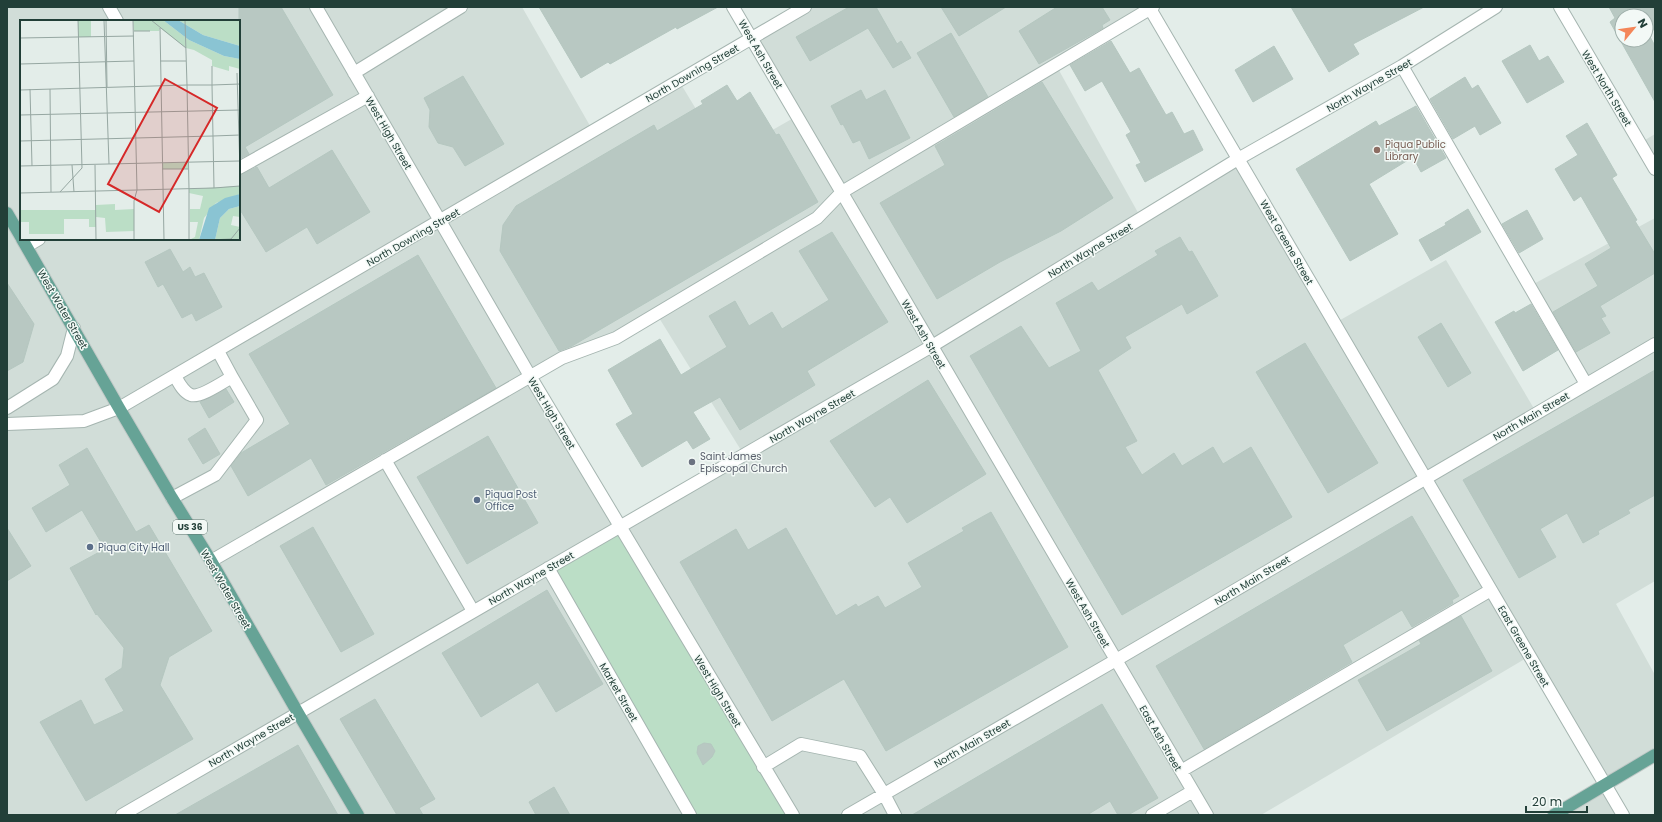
<svg xmlns="http://www.w3.org/2000/svg" width="1662" height="822" font-family="Poppins,sans-serif">
<style>
.built{fill:#d1ddd8;fill-rule:evenodd}
.green{fill:#bbdec6}
.building{fill:#b8c8c2;stroke:#b5c7c0;fill-rule:evenodd}
.lines{fill:none;stroke-linecap:round;stroke-linejoin:round}
.minor-casing{stroke:#a5b5b0;stroke-width:14}
.major-casing{stroke:#c1c9c7;stroke-width:14}
.minor{stroke:#fff;stroke-width:12}
.major{stroke:#66a396;stroke-width:12}
.education-dot{fill:#8d6e63;stroke:#f3f9f6;stroke-width:1.5}
.worship-dot{fill:#6b7280;stroke:#f3f9f6;stroke-width:1.5}
.service-dot{fill:#5c6f8a;stroke:#f3f9f6;stroke-width:1.5}
.labels{text-anchor:middle;stroke-width:3;stroke-linejoin:round;paint-order:stroke}
.shield{fill:#f3f9f6;stroke:#617771;stroke-width:1}
.shield-label{font-size:9px;font-weight:bold;fill:#223f38}
.street-label{font-size:10px;fill:#223f38;stroke:#f3f9f6}
.education-label{font-size:10px;fill:#785e54;stroke:#f3f9f6;text-anchor:start}
.worship-label{font-size:10px;fill:#5b616d;stroke:#f3f9f6;text-anchor:start}
.service-label{font-size:10px;fill:#4e5e75;stroke:#f3f9f6;text-anchor:start}
.inset-road{fill:none;stroke:#96a7a2;stroke-width:1}
.view{fill:#d62828;fill-opacity:0.15;stroke:#d62828;stroke-width:2}
.inset-edge{fill:none;stroke:#223f38;stroke-width:2}
</style>
<rect width="100%" height="100%" fill="#e3ede9"/>
<path class="built" d="M7 7H522L593 131 679 81 725 157 797 116 751 38 805 7H1149L1056 65 1141 218 1238 159 1335 323 1446 260 1536 412 1586 384 1530 286 1655 218V581L1616 604 1655 675V755L1605 785 1623 815H1554L1605 784 1530 656 1261 815H7ZM21 21H239V239H21ZM656 313 744 455 621 526 530 376Z
M1655 134V169L1640 143Z"/>
<path class="green" d="M621 527 793 815H690L548 568Z"/>
<path class="building" d="M239 7H281L333 95 245 147 249 154 239 159Z
M539 7H718L677 29 676 27 610 64 608 62 581 78Z
M849 7H876L897 44 901 41 911 58 893 68 868 28 810 61 796 37Z
M941 7H1006L959 36Z
M1057 7H1102L1110 20 1102 25 1103 28 1039 64 1019 31Z
M1291 7H1424L1353 44 1359 54 1329 72Z
M1609 7H1655V29L1648 33 1655 46V102L1610 22 1615 18ZM1622 16H1646V40H1622Z
M951 33 988 97 954 117 917 53Z
M1111 41 1130 73 1139 68 1166 115 1172 112 1184 134 1193 130 1203 150 1145 182 1136 165 1141 163 1126 135 1131 132 1102 81 1085 91 1070 65Z
M1530 45 1539 61 1548 56 1564 82 1527 103 1502 61Z
M1274 46 1293 79 1253 102 1235 70Z
M463 76 504 144 465 166 453 147 438 143 429 127 430 110 424 98Z
M1465 77 1472 89 1478 85 1501 123 1480 135 1475 126 1453 139 1430 99Z
M1042 82 1113 198 1061 231 1000 262 937 299 880 203 945 165 935 146Z
M727 85 737 101 750 92 776 135 779 134 818 202 572 346 559 351 500 251 503 225 516 206 654 125 657 131 703 104 701 101Z
M861 90 866 100 885 90 910 138 869 159 860 140 853 143 843 124 841 125 831 106Z
M1416 106 1446 158 1421 172 1413 157 1369 184 1398 234 1350 261 1296 169 1376 121 1379 126Z
M1587 123 1617 175 1612 178 1637 220 1635 221 1655 254V273L1600 306 1606 316 1601 318 1610 333 1576 352 1553 312 1598 286 1585 264 1611 248 1581 196 1574 201 1555 169 1578 155 1566 136Z
M332 150 370 212 317 244 307 227 266 252 239 208V175L257 167 269 188Z
M1468 209 1481 232 1431 261 1419 240 1446 225 1445 223Z
M1527 210 1543 239 1519 253 1502 224Z
M832 232 888 322 807 371 815 385 740 430 720 397 693 412 710 439 693 449 687 440 642 467 616 424 633 414 608 370 660 339 681 375 727 347 709 316 735 301 749 326 772 312 782 329 829 300 799 251Z
M1180 237 1189 252 1192 251 1218 296 1187 314 1182 304 1125 337 1131 348 1098 370 1137 441 1125 447 1142 475 1174 453 1182 466 1213 447 1223 464 1251 447 1292 517 1122 615 970 356 1021 326 1049 368 1081 351 1056 303 1092 282 1098 291 1158 255 1155 251Z
M170 249 183 272 190 267 195 277 204 273 222 307 196 321 192 313 182 318 163 284 158 287 145 262Z
M418 255 496 388 326 485 311 458 248 496 231 466 241 453 290 424 249 354Z
M7 283 34 324 23 362 7 371Z
M1531 304 1558 350 1523 371 1495 322 1514 311 1515 313Z
M1441 323 1471 373 1448 387 1418 337Z
M1305 343 1378 463 1328 493 1256 372Z
M1655 370V495L1628 510 1630 513 1598 531 1599 534 1583 543 1567 513 1540 529 1556 557 1519 578 1463 480Z
M928 380 986 474 907 523 890 497 875 507 830 441Z
M226 389 234 402 209 418 200 402Z
M205 428 220 454 203 464 188 439Z
M488 436 538 523 467 564 417 477Z
M87 448 136 532 149 525 212 631 169 657 160 685 193 739 86 801 40 722 81 700 94 725 124 711 105 679 122 668 124 648 97 614 96 615 70 568 105 549 82 510 46 532 32 508 70 485 59 465Z
M991 512 1068 647 886 751 844 679 772 721 680 562 736 529 748 550 786 528 836 616 856 604 858 607 878 596 885 608 922 587 908 563 964 531 962 528Z
M1412 516 1459 596 1452 600 1453 603 1412 627 1402 610 1343 645 1352 662 1204 749 1156 666Z
M313 527 374 634 341 652 280 546Z
M7 528 31 566 7 581Z
M547 590 603 684 556 712 538 682 481 717 442 653Z
M1461 616 1492 671 1387 731 1358 680 1421 644 1419 640Z
M375 699 435 799 419 808 423 815H397L340 719Z
M1102 704 1158 798 1128 815H1118L1110 801 1087 815H912Z
M704 743 711 744 715 751 712 757 703 765 697 753 698 746Z
M298 745 338 815H175Z
M554 787 570 815H536L529 802Z"/>
<g class="lines">
<defs>
<path id="minor" d="M109 7 117 21
M316 7 530 376 793 815
M733 7 1207 815
M1149 7 1623 815
M1560 7 1655 169
M1402 66 1586 384
M354 73 461 7
M239 168 368 96
M27 246 39 239
M175 376C179 383 183 392 191 395 200 398 223 382 232 377L218 351
M7 408 53 379 67 356 74 328
M7 424 84 421 119 408 805 7
M385 460 473 611
M172 498 215 475 257 420 232 377
M211 561 562 358 616 338 817 218 842 192 1153 7
M548 568 690 815
M763 767 801 744 860 756 884 794 895 815
M1181 771 1491 590
M122 815 932 346 1238 159 1402 66 1496 7
M848 815 1116 660 1655 344
M1152 815 1193 791"/>
<path id="major" d="M7 213 21 237
M22 239 119 408 172 498 211 561 298 713 358 815
M1554 815 1655 755"/>
</defs>
<use href="#minor" class="minor-casing"/>
<use href="#major" class="major-casing"/>
<use href="#minor" class="minor"/>
<use href="#major" class="major"/>
</g>
<circle class="education-dot" cx="1377" cy="150" r="4"/>
<circle class="worship-dot" cx="692" cy="462" r="4"/>
<g class="service-dot">
<circle cx="477" cy="500" r="4"/>
<circle cx="90" cy="547" r="4"/>
</g>
<g class="labels">
<rect class="shield" x="173" y="520" width="34" height="14" rx="3"/>
<g class="shield-label">
<text x="190" y="530">US 36</text>
</g>
<g class="street-label">
<text transform="translate(761 54) rotate(60)" y="4">West Ash Street</text>
<text transform="translate(692 73) rotate(-30)" y="4">North Downing Street</text>
<text transform="translate(1369 85) rotate(-30)" y="4">North Wayne Street</text>
<text transform="translate(1607 88) rotate(59)" y="4">West North Street</text>
<text transform="translate(389 133) rotate(60)" y="4">West High Street</text>
<text transform="translate(413 237) rotate(-30)" y="4">North Downing Street</text>
<text transform="translate(1287 242) rotate(60)" y="4">West Greene Street</text>
<text transform="translate(1090 250) rotate(-31)" y="4">North Wayne Street</text>
<text transform="translate(63 309) rotate(60)" y="4">West Water Street</text>
<text transform="translate(924 334) rotate(60)" y="4">West Ash Street</text>
<text transform="translate(552 413) rotate(59)" y="4">West High Street</text>
<text transform="translate(812 416) rotate(-30)" y="4">North Wayne Street</text>
<text transform="translate(1531 416) rotate(-30)" y="4">North Main Street</text>
<text transform="translate(531 578) rotate(-30)" y="4">North Wayne Street</text>
<text transform="translate(1252 580) rotate(-31)" y="4">North Main Street</text>
<text transform="translate(226 589) rotate(60)" y="4">West Water Street</text>
<text transform="translate(1088 613) rotate(60)" y="4">West Ash Street</text>
<text transform="translate(1524 646) rotate(60)" y="4">East Greene Street</text>
<text transform="translate(718 691) rotate(59)" y="4">West High Street</text>
<text transform="translate(619 692) rotate(60)" y="4">Market Street</text>
<text transform="translate(1161 738) rotate(60)" y="4">East Ash Street</text>
<text transform="translate(251 740) rotate(-30)" y="4">North Wayne Street</text>
<text transform="translate(972 743) rotate(-30)" y="4">North Main Street</text>
</g>
<g class="education-label">
<text x="1385" y="148">Piqua Public<tspan x="1385" dy="12">Library</tspan></text>
</g>
<g class="worship-label">
<text x="700" y="460">Saint James<tspan x="700" dy="12">Episcopal Church</tspan></text>
</g>
<g class="service-label">
<text x="485" y="498">Piqua Post<tspan x="485" dy="12">Office</tspan></text>
<text x="98" y="551">Piqua City Hall</text>
</g>
</g>
<g transform="translate(20 20)">
<rect width="220" height="220" fill="#e3ede9"/>
<path d="M113 0H143L169 20 204 36 220 39V49L209 46V51L192 46V40L174 30 166 28 140 8 139 11H114ZM158 0H220V26L183 15ZM58 1H71V17H58ZM168 142V149H142V143ZM220 166V174L196 183 184 198 179 220H169L175 217 178 202H170V189H180L183 176 169 173V169ZM95 184V190L114 189V211L86 212 85 198 76 197V207H69V199H44V214H9V202H0V190H76V185ZM220 186V197L213 196 211 205 220 207V220H195L200 198 209 189Z" fill="#bbdec6"/>
<path d="M143 0H158L183 15 220 26V39L204 36 169 20ZM220 174V186L209 189 200 198 195 220H179L189 188 205 178Z" fill="#8ac4d3"/>
<path class="inset-road" d="M84 0 89 144M86 0 87 67M113 0 117 170 114 181V220M131 0 166 28M140 8 144 220M114 11H130M0 18 114 16M140 41H166M0 44 114 41M192 46V65L220 64M217 53 220 151M10 69 12 146M30 69 31 172M0 70 167 65 169 169M0 95 220 90M193 116 220 115M0 121 193 116M52 145 54 172M75 145 76 220M0 146 219 141M142 149H168M194 168 220 166M169 169V220M40 172 62 148 58 0M0 173 194 168 192 65H167L165 0M190 220 211 219 220 208"/>
<path class="view" d="M145 59 197 88 139 192 88 164Z"/>
<rect width="220" height="220" class="inset-edge"/>
</g>
<rect width="1662" height="822" fill="none" stroke="#223f38" stroke-width="16"/>
<g transform="translate(1634 28) rotate(61)"><circle r="19" fill="#f3f9f6" stroke="#9fafaa"/>
<path d="M0-3L7 15L0 10L-7 15Z" fill="#f48659"/>
<text y="-6" font-size="11" font-weight="bold" text-anchor="middle" fill="#223f38">N</text>
</g>
<path d="M1526 806v6h61v-6" fill="none" stroke="#223f38" stroke-width="2"/>
<text x="1532" y="806" font-size="12" fill="#223f38" stroke="#f3f9f6" stroke-width="3" paint-order="stroke">20 m</text>
</svg>
